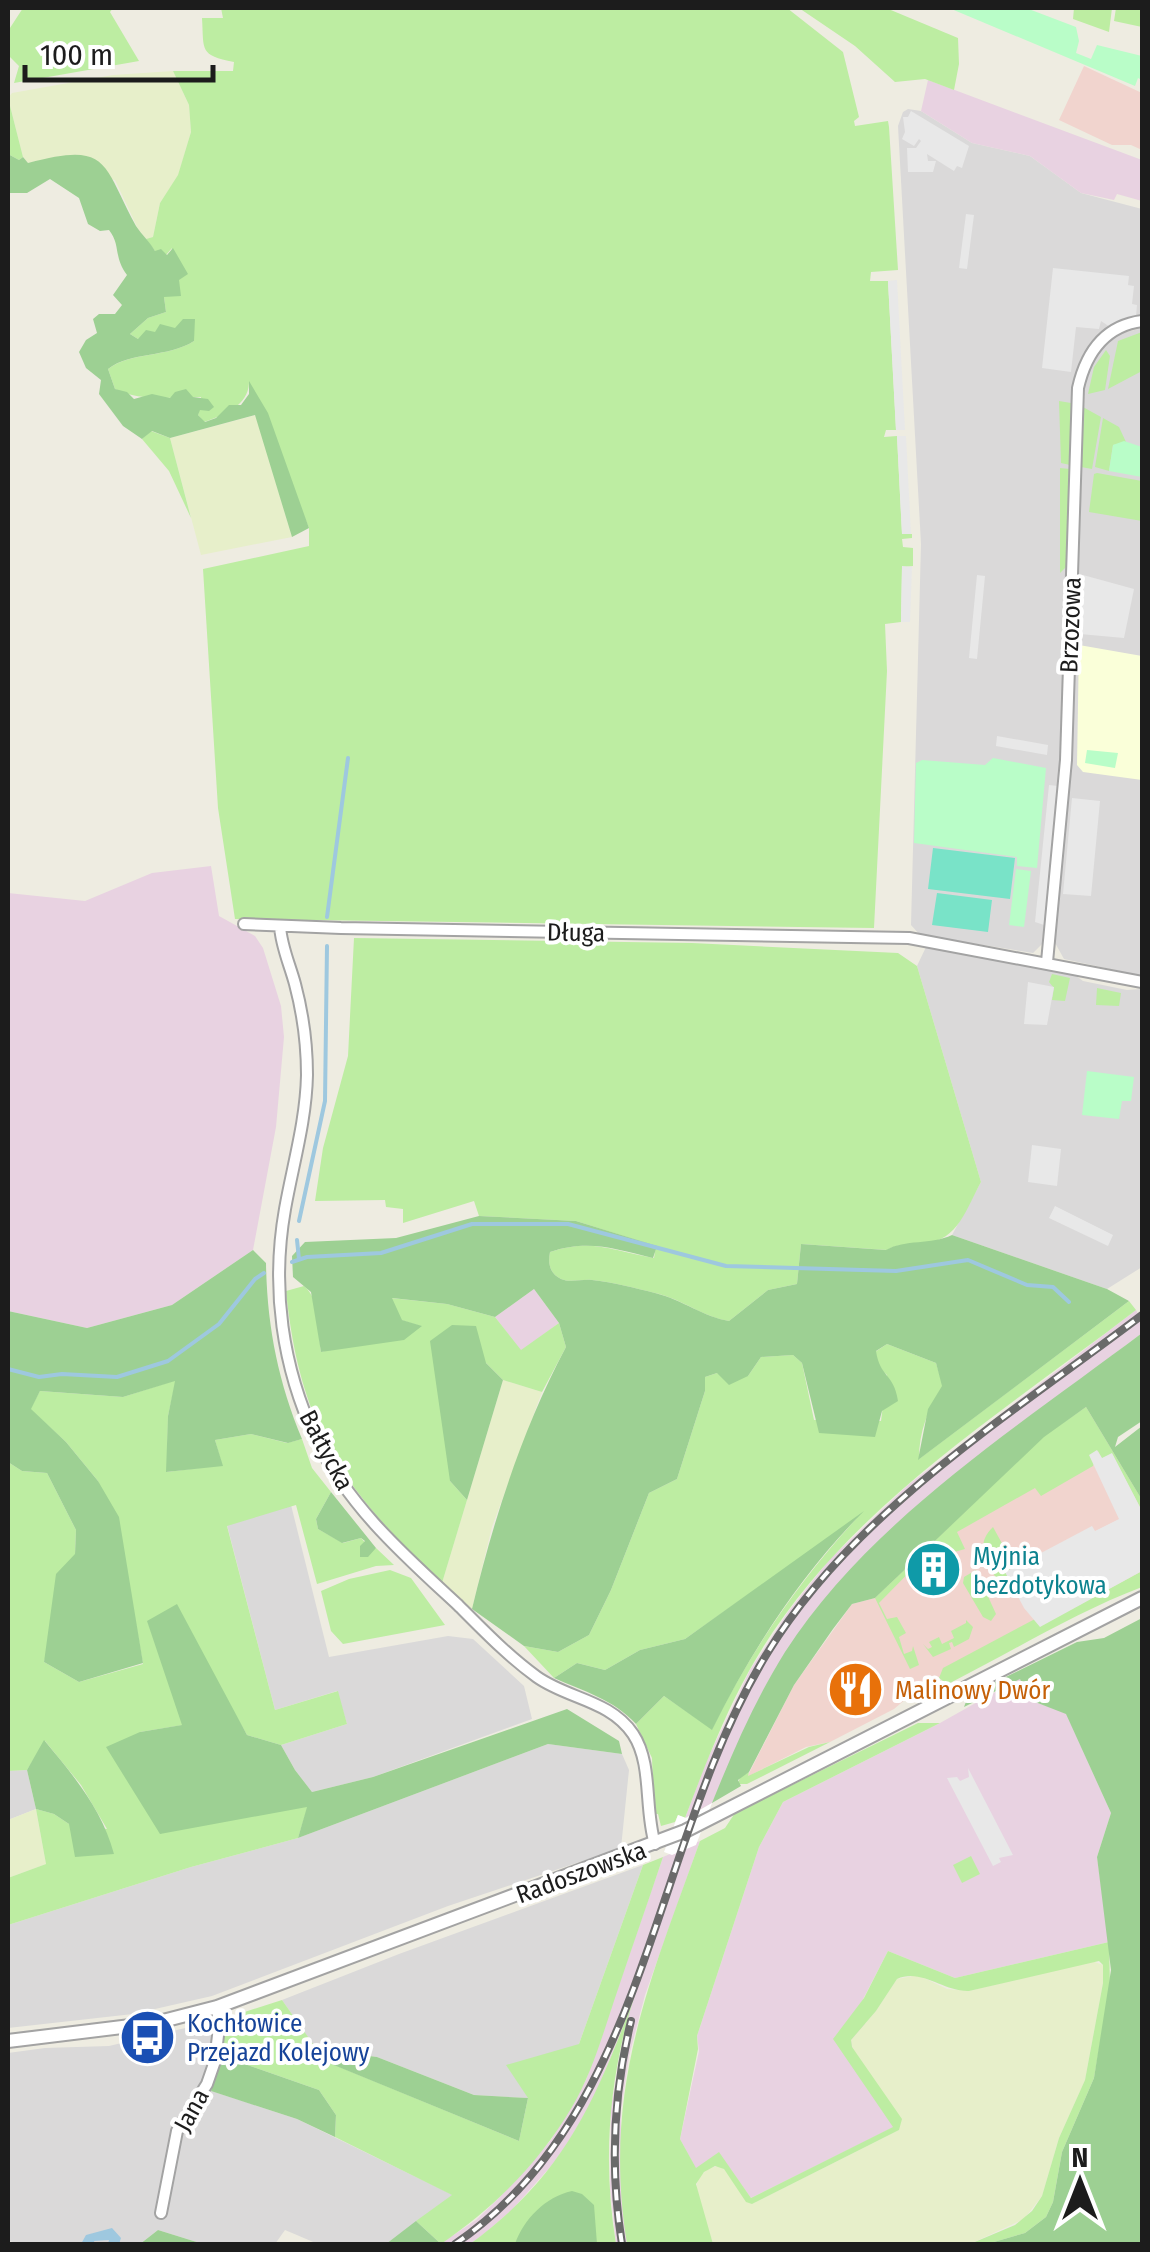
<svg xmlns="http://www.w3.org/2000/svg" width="1150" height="2252" font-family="'Fira Sans Condensed',sans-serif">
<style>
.residential{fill:#dad9d9}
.commercial{fill:#f1d4ce}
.industrial{fill:#e8d2e1}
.education{fill:#faffd9}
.farmland{fill:#e7efca}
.grass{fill:#bdeda2}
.forest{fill:#9dd093}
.park{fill:#b9fdc8}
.pitch{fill:#79e3c8}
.parking{fill:#e8e8e8}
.water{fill:#9ec8df}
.pier{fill:#fff}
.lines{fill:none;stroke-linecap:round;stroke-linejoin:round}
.stream{stroke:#9ec8df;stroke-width:4}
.minor-casing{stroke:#a3a3a3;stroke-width:14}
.tertiary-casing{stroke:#a3a3a3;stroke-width:16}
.minor{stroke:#fff;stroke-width:10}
.tertiary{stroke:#fff;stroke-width:12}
.rail-casing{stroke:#6a6a6a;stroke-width:8}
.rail{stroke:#fff;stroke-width:4;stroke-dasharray:11;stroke-linecap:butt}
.labels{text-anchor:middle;stroke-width:8;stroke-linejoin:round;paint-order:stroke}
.street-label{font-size:25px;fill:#1c1c1c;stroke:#fff}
.culture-label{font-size:25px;fill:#0d838f;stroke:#fff;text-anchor:start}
.food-label{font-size:25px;fill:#c56008;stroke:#fff;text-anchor:start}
.transit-label{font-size:25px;fill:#164399;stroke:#fff;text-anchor:start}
</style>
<rect width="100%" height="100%" fill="#eeece1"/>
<path class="residential" d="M908 109 921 111 972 143 1030 156 1081 193 1142 209V316L1120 321 1096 337 1081 358 1072 388 1060 760 1042 944 1033 953 920 935 911 925 921 544 898 126 903 112Z
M1142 328V976L1064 959 1054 941 1072 756 1085 382 1093 359 1104 344 1119 334Z
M926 947 1075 975 1083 981 1127 990 1142 989V1267L1107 1289 952 1235 981 1182 917 966Z
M291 1505 329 1657 448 1636 473 1639 524 1686 532 1719 373 1777 312 1792 295 1770 281 1745 347 1724 337 1691 275 1710 227 1525Z
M548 1744 622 1754 629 1770 621 1848 448 1906 212 1996 133 2014 8 2028V1925L191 1867 298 1838Z
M27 1770 36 1809 8 1820V1771Z
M643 1865 579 2044 528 2098 474 2095 377 2057 316 2049 282 2000 399 1954Z
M215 2021 213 2058 199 2087 297 2119 453 2195 386 2244H318L285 2230 275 2244H203L158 2230 140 2244H24L8 2241V2053L45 2048 109 2046Z"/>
<path class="commercial" d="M1084 66 1142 93V150L1131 145H1112L1059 120Z
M1086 1407 1142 1500V1575L919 1688 894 1709 830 1742 806 1747 747 1777 794 1685 852 1604 875 1598 999 1478Z"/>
<path class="industrial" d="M928 80 1142 160V201L1117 194 1114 200 1081 193 1030 156 972 143 921 111Z
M211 866 219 916 255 936 263 948 281 1006 284 1037 276 1127 253 1250 172 1305 87 1328 8 1311V893L85 901 152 873Z
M534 1289 559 1323 521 1351 495 1317Z
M1136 1310 1142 1321V1333L941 1486 836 1586 787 1650 766 1685 712 1803 685 1818 707 1760 750 1670 788 1612 829 1560 908 1485Z
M1020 1678 1030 1700 1066 1713 1111 1813 1097 1857 1109 1942 955 1978 888 1951 860 2005 894 2127 751 2198 719 2153 696 2169 680 2139 699 2051 697 2036 759 1847 783 1802 940 1723Z
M700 1841 645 1995 629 2056 621 2110V2149L627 2244H616L610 2186 611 2107 627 2018 593 2100 560 2156 511 2211 484 2234 470 2244H440L476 2220 498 2199 551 2140 586 2080 663 1857Z"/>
<path class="education" d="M1079 645 1142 656V780L1083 772 1077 765Z"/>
<path class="farmland" d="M173 71 189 105 191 132 178 176 160 203 153 237 146 239 138 229 115 180 36 161 28 163 23 157 8 98 12 93 113 75Z
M256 415 292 537 201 555 170 438Z
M503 1380 542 1392 492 1527 472 1609 442 1583Z
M36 1809 46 1864 8 1878V1820Z
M1092 1961 1103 1965V1983L1085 2080 1059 2138 1042 2196 1024 2219 970 2244H713L696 2190 698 2178 709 2168 719 2166 724 2169 752 2204 899 2130 852 2047 851 2040 876 2011 897 1979 918 1975 947 1989 969 1991Z"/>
<path class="grass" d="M23 8H113L110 12 139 61 14 83 19 66 8 55V31Z
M221 8H787L843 52 859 117 854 121 855 126 888 121 889 127 898 270 871 272 870 281H888L896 430H886L884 437 897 436 902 534H912V538L902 539 903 547 913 548V566L902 567 901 622 885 624 887 671 874 928 235 919 218 808 203 569 309 546V528L249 383C248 406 224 415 204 422L198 415 201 397C171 397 141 402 115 389L108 369C132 351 168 358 194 341L175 328 138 339 130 334 148 318 166 312 164 297 172 248 166 255 155 251 146 239 153 237 160 203 178 175 191 132 189 105 173 71H233L234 62C199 55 204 51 202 18H223Z
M799 8H886L958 38 959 64 954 90 925 79 895 82 855 46Z
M1074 8H1112L1109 32 1073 19Z
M1116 8H1142V27L1114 21Z
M8 98 23 157 19 160 8 154Z
M1142 332V371L1108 389 1118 341Z
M1106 350 1110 356 1105 390 1088 394 1094 367Z
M1059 401 1071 403 1070 465 1061 463Z
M1083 407 1101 417 1092 469 1081 467Z
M1103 418 1119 427 1126 442 1113 445 1109 471 1095 467Z
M151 431 170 438 191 518 169 471 142 439Z
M1060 468 1070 469 1066 567 1060 573Z
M1097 473 1142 481V521L1089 512 1094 474Z
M354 938 692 943 898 953 917 966 981 1182C967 1207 958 1241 925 1243 912 1245 898 1243 887 1250L801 1244 797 1284 768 1290 729 1321C703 1317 682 1299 655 1293 635 1288 613 1282 592 1280 582 1279 570 1283 561 1279 549 1273 548 1263 550 1252 593 1238 612 1251 654 1258L656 1246 576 1221 479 1216 474 1201 403 1223V1209L386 1207 385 1200 315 1201 323 1148 348 1056Z
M1052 974 1070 978 1065 1001 1052 1000 1054 988 1049 982Z
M1097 988 1121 993 1119 1006 1096 1005Z
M304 1286C321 1300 318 1332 321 1352L420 1326 401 1320 391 1298 447 1304 495 1317 521 1350 559 1323 566 1347 542 1392 503 1380 486 1363 450 1481 467 1500 442 1583C344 1490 300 1428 286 1291Z
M1129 1301 1136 1310C997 1417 836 1514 749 1671 723 1718 704 1768 685 1818L678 1815 675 1822 661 1826 658 1814H654L652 1758 636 1724 664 1696 712 1729C750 1652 799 1581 857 1518L685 1639 640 1650 605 1670 577 1663 554 1678 524 1646 558 1652 589 1635 611 1590 649 1493 677 1479 705 1391V1377L717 1373 748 1376 761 1357 793 1355 802 1363 814 1420 881 1421 887 1375 879 1368 875 1352 887 1344 936 1363 943 1386C928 1409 919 1431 919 1459Z
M176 1380 168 1416 167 1472 222 1465 215 1440 251 1434 287 1443 302 1439 312 1468 331 1492 316 1519 318 1529 343 1543 361 1538 372 1550 376 1548 394 1565 376 1566 317 1584 296 1505 227 1526 275 1710 338 1691 347 1724 281 1745 247 1735 220 1688 148 1622 183 1725 140 1732 308 1806 298 1838 191 1867 8 1925V1878L46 1864 36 1809 54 1814 69 1824 107 1829 81 1785 45 1741 27 1770 8 1771V1462L22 1471 47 1473 76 1530 75 1555 44 1662 79 1682 143 1664 134 1613 98 1481 66 1442 30 1409 40 1391 123 1397Z
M1086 1407 1142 1500V1511L1112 1454 1102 1459 1098 1451 1093 1466 1041 1496 1035 1488 957 1532 965 1549 951 1553 939 1542 879 1603 887 1619 897 1617 906 1633 899 1637 904 1654 912 1651 913 1646 919 1665 910 1669 875 1598 1044 1436Z
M993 1527 1015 1567 1006 1572 1010 1581 997 1580C987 1561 974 1545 993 1527Z
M390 1570 411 1578 445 1625 343 1644 331 1631 321 1591 349 1579Z
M976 1570 996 1614 991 1621 983 1617 963 1583 964 1577Z
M1142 1571V1587C1076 1612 1015 1650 952 1682L947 1684 939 1678 943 1668 1035 1619 1040 1626Z
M966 1620 973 1627 969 1639 954 1647 952 1642 949 1643 951 1649 933 1657 923 1644 928 1649 932 1647 929 1642 939 1637 942 1644 954 1638 951 1631 966 1623Z
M918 1723H940L783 1802 759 1847 697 2036 698 2049 680 2139 696 2168 719 2152 751 2198 893 2127 833 2039 864 1998 888 1951 955 1978 1109 1942 1110 1986 1094 2078 1062 2152 1053 2202 1046 2217 1025 2233 987 2244H970L1015 2225 1032 2211 1042 2196 1059 2138 1085 2080 1103 1983V1965L1099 1961 969 1991C943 1992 922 1968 897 1979L876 2011 851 2040 852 2047 902 2119 899 2130 752 2204 746 2202 724 2169 715 2166 704 2172 696 2184 713 2244H627C602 2089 649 1984 700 1841L725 1828 735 1813Z
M830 1742 747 1784H738L740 1777 749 1772 748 1776 809 1747Z
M971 1856 980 1874 962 1883 953 1865Z
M663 1857C647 1905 630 1953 614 2001 602 2037 591 2075 572 2107 539 2163 494 2208 441 2244L416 2221 452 2195 335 2137 336 2115 319 2090 222 2056 223 2019 282 2000 325 2061 519 2141 528 2098 506 2065 579 2044 643 1865Z
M636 1992C609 2072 602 2161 616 2244H470C565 2175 597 2098 636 1992Z"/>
<path class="forest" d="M8 154 19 160 23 157 28 163C110 141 102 163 136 226 142 235 150 242 155 251L161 249 167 255 173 248 188 274 179 280 181 296 164 297 166 312 148 318 130 334 138 339 146 330 155 332 160 324 175 328 183 319H195L194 341C168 358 131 351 108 369L115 389 127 392 134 399 152 394 170 398 175 392 186 389 193 397 208 399 214 407 209 411 200 410 198 415 205 422 216 418 229 405H241L249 394V381L268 413 309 528 292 537 255 415 170 438 152 431 142 439 123 426 99 394 101 380 86 368 79 352 86 340 97 333 93 319 99 314H115L122 305 113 295 127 275C113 256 121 245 109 230L100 231 88 224 79 198 50 179 27 193H8Z
M479 1216 576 1221 657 1246 653 1258C615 1249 589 1239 550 1252 548 1263 549 1273 561 1279 570 1283 581 1279 592 1280 613 1282 635 1288 655 1293 683 1300 704 1317 729 1321L768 1290 797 1284 801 1244 886 1250C905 1239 931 1245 952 1235L1107 1289 1129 1301 918 1460 928 1409 942 1386 936 1363 887 1344 876 1351C880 1378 894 1373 898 1401L882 1411 875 1437 819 1433 802 1363 793 1355 761 1357 748 1376 729 1385 717 1373 705 1377V1391L677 1479 649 1493 611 1590 589 1635 558 1652 524 1646 472 1609C494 1518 522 1430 566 1347L559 1323 534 1289 495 1317 447 1304 392 1298 402 1320 422 1326 404 1340 321 1352 311 1292 293 1277 292 1256 305 1242 396 1238Z
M253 1250 266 1263C267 1326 278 1381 302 1439L288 1443 251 1434 215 1440 223 1466 166 1472 168 1416 175 1381 123 1397 40 1391 31 1409 66 1442 98 1481 119 1517 143 1663 79 1682 44 1662 56 1574 75 1554 76 1530 47 1473 22 1471 8 1462V1311L87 1328 172 1305Z
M452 1325 476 1326 486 1363 503 1380 467 1500 450 1481 430 1341Z
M1142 1333V1421L1118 1437 1115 1447 1142 1426V1500L1086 1407 1044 1437 875 1598 852 1604 833 1629 794 1685 749 1772 738 1780 741 1786 712 1803C733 1751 755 1700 785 1652 870 1520 1019 1426 1142 1333Z
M331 1492 376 1548 368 1557H360V1546L365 1541 361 1538 342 1543 318 1529 316 1519Z
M864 1511C801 1574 751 1651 712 1730L664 1696 636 1724C613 1699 585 1692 554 1678L577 1663 605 1670 640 1650 685 1639Z
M177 1604 247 1735 281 1745 295 1770 312 1792 373 1777 567 1709 619 1741 622 1754 548 1744 298 1838 307 1807 160 1834 106 1747 140 1732 182 1725 147 1621Z
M1142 1618V2244H987L1025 2233 1046 2217 1053 2202 1062 2152 1094 2078 1111 1970 1097 1857 1111 1813 1066 1714 1030 1700 1020 1679 964 1707 967 1699 979 1690 1077 1642 1104 1638Z
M44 1740C73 1775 102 1809 114 1854L75 1857 69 1824 54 1814 36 1809 27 1770Z
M316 2049 377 2057 474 2095 528 2098 519 2141 324 2061Z
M222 2056 319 2090 336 2115 335 2137 297 2119 211 2091Z
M572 2191 582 2194 594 2205 597 2244H515C524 2219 545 2197 572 2191Z
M416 2221 441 2244H386Z
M158 2230 203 2244H140Z"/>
<path class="park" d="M949 8H1026L1076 27 1079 41 1076 53 1091 59 1097 45 1142 56V80L1138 78 1135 86Z
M1124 441 1142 447V477L1109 471 1113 445Z
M1087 750 1118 753 1115 768 1085 763Z
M993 758 1046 768 1037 868 1017 866V857L914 843 916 763 922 760 985 765Z
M1016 869 1031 871 1024 927 1009 925Z
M1087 1071 1134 1077 1131 1101H1122L1119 1119 1082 1115Z"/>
<path class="pitch" d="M933 848 1015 858 1010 899 928 889Z
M937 893 992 900 988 932 932 925Z"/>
<path class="parking" d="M911 111 969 146 962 168 957 166 954 171 927 154 928 161H936L933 172H908L907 148H916L921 141 919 139 914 146 902 139 905 132 903 117H908Z
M966 214 974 215 967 269 959 268Z
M1053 268 1129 276 1128 285 1134 286 1132 304 1137 305 1136 317 1110 327 1101 321 1099 329 1076 327 1071 372 1042 368Z
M897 280 905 430H896L888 281Z
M897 436H906L911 534H902Z
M902 566 912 567 910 622H901Z
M977 575 985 576 977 659 969 658Z
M1083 575 1134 589 1124 638 1080 634Z
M997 736 1048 745 1047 755 996 746Z
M1049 785 1058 786 1044 925 1035 922Z
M1072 798 1100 801 1091 896 1063 894Z
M1028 982 1054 987 1047 1025 1024 1024Z
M1032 1145 1061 1149 1057 1186 1028 1182Z
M1055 1206 1113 1235 1108 1246 1049 1218Z
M1097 1450 1102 1458 1112 1453 1142 1511V1571L1040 1627 1024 1608 1005 1572 1092 1526 1095 1531 1119 1519 1089 1455Z
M968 1768 1013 1855 999 1858 1001 1862 993 1866 947 1778 957 1777 960 1781 969 1777Z"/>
<path class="water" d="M112 2228 121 2238 119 2244H108L109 2240 94 2241 95 2244H81L86 2235Z"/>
<path class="pier" d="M712 1803 696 1845 672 1855 664 1852 678 1815 686 1818Z"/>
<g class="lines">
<path class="stream" d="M327 917 348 758
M299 1221 325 1101 327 946
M297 1240 299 1259
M292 1262 307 1257 381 1253 472 1224H568L726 1266 896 1271 968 1260 1027 1285 1053 1287 1069 1302
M8 1369 39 1377 62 1374 117 1377 168 1361 219 1324 255 1279 264 1273"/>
<defs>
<path id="minor" d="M244 924 341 928 909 938 1142 982
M280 926C281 946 290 965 295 984 303 1014 307 1044 307 1075 306 1121 293 1164 285 1209 271 1288 282 1367 316 1439 349 1507 404 1555 458 1605 483 1630 508 1656 537 1677 568 1699 610 1700 633 1734 653 1764 644 1809 655 1844
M1047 962 1066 760 1078 388C1086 353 1104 326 1142 321
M161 2213 177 2131 207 2084 215 2061 219 2027 217 2007"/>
<path id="tertiary" d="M8 2041 155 2023 217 2007 685 1831 1142 1598"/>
</defs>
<use href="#minor" class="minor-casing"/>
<use href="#tertiary" class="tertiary-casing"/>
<use href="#minor" class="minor"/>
<use href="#tertiary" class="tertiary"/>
<defs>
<path id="rail" d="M455 2244C650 2112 651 1841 768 1652 854 1511 1013 1413 1142 1315
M622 2244C610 2170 613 2095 631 2021"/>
</defs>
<use href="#rail" class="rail-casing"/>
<use href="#rail" class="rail"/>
</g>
<defs>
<symbol id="building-disc" viewBox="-11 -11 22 22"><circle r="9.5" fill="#0f9aa8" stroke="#fff"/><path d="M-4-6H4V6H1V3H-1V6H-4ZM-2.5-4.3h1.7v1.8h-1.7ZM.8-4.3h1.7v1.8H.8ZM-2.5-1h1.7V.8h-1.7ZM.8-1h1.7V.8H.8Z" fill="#fff"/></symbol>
<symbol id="restaurant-disc" viewBox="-11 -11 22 22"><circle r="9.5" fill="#e8710a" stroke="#fff"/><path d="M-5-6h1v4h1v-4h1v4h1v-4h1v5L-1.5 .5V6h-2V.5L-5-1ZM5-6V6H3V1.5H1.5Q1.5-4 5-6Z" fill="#fff"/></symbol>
<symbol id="bus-disc" viewBox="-11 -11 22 22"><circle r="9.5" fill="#1a4fb4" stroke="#fff"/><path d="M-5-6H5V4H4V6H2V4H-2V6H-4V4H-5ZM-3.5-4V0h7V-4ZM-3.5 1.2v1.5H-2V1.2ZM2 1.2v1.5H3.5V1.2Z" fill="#fff"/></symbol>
</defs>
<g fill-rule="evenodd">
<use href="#building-disc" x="902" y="1538" width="63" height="63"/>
<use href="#restaurant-disc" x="824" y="1658" width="63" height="63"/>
<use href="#bus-disc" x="116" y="2006" width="63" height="63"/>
</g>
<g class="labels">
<g class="street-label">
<text transform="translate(1070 625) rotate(-88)" y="9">Brzozowa</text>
<text transform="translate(576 932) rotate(1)" y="9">Długa</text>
<text transform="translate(327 1450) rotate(62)" y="9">Bałtycka</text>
<text transform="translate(581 1872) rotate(-20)" y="9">Radoszowska</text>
<text transform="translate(191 2110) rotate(-61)" y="9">Jana</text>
</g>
<g class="culture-label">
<text x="973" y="1565">Myjnia<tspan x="973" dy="29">bezdotykowa</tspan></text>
</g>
<g class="food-label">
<text x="895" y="1699">Malinowy Dwór</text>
</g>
<g class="transit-label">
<text x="187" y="2032">Kochłowice<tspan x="187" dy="29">Przejazd Kolejowy</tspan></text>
</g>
</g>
<rect width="1150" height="2252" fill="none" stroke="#1c1c1c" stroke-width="20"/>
<g transform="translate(1080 2182)" stroke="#ffffff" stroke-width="8" paint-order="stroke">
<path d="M0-8L18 38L0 25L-18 38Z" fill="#1c1c1c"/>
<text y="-15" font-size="28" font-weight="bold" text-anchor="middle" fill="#1c1c1c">N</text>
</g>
<path d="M25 65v15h188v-15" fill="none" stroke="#1c1c1c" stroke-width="5"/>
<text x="40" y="65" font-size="30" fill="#1c1c1c" stroke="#ffffff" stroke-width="8" paint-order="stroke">100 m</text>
</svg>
